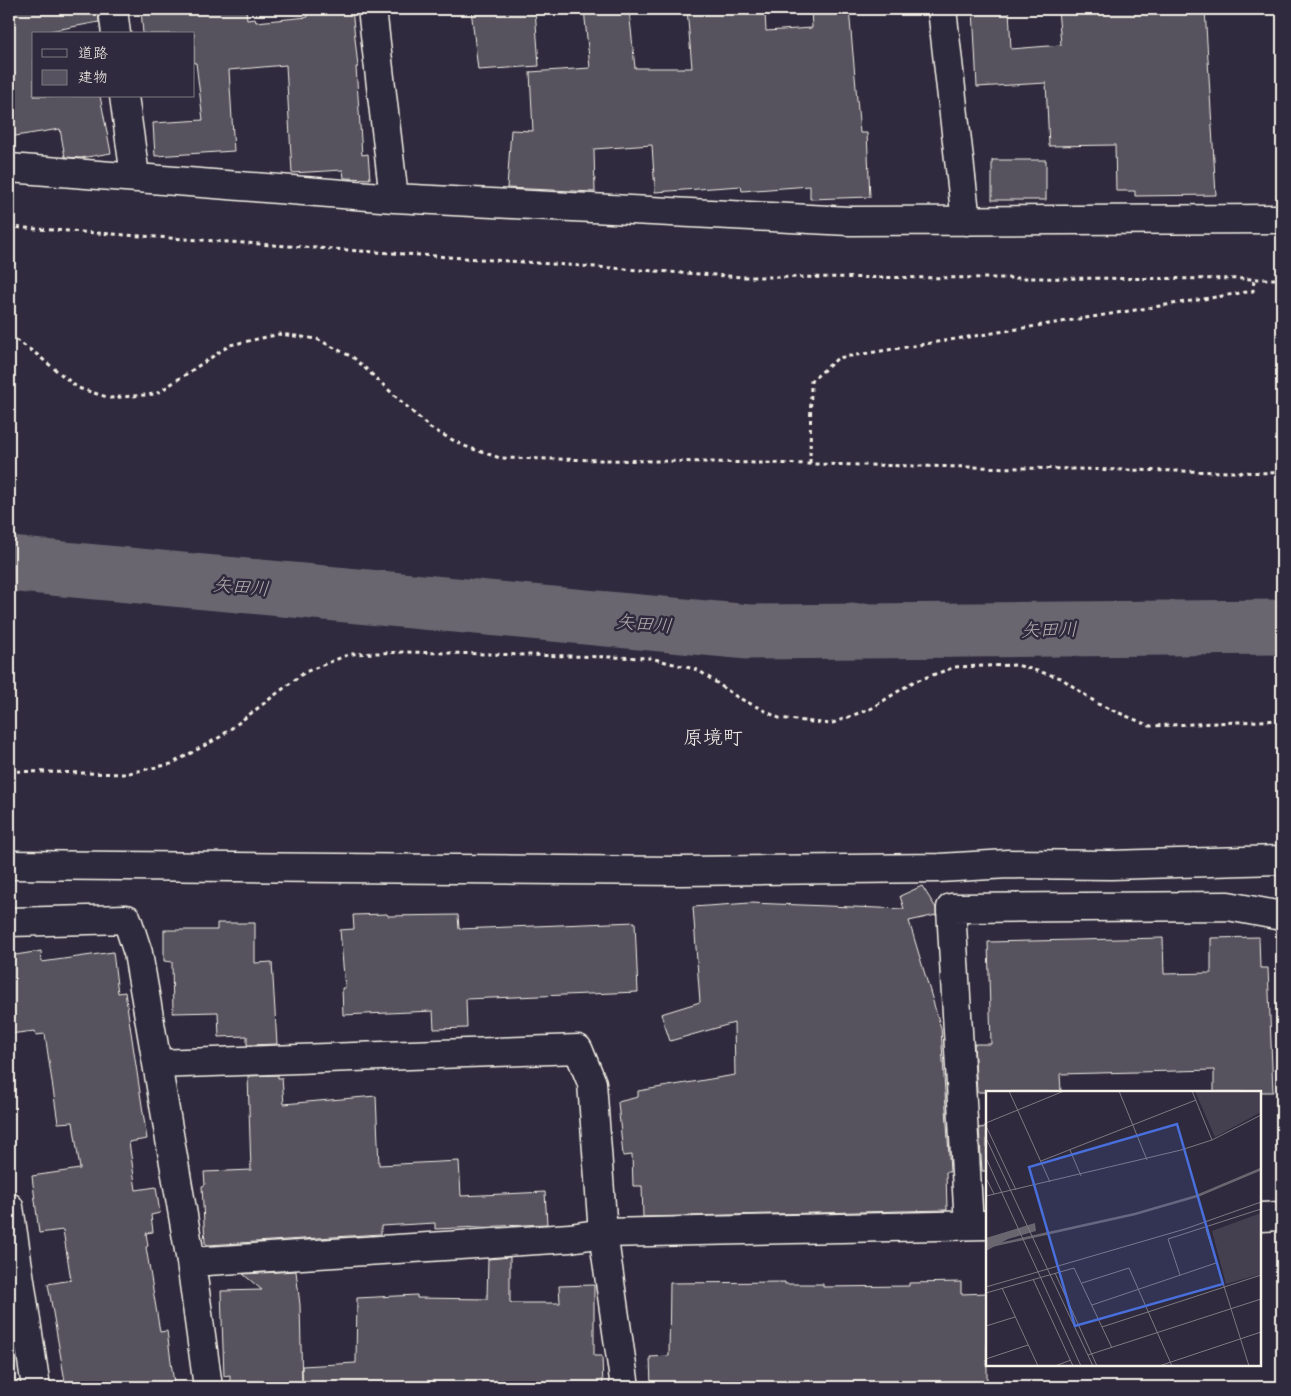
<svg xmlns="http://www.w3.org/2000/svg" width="1291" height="1396" font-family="Itim,'Klee One',sans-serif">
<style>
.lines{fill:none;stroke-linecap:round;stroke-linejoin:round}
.river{stroke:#6a6670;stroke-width:55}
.building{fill:#56525f;stroke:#f4f1e8}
.minor-casing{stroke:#f4f1e8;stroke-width:31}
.path{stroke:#f4f1e8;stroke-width:3;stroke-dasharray:4 4;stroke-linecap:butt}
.minor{stroke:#2f2a3d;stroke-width:28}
.labels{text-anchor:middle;stroke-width:5;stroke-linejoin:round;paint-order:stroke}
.water-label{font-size:19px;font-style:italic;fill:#b6b2b2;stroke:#2f2a3d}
.quarter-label{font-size:20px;fill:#f4f1e8;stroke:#2f2a3d}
.inset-river{fill:none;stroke:#6a6670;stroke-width:2.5}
.inset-road{fill:none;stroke:#7e7a81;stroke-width:1}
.view{fill:#486fdb;fill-opacity:0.15;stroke:#486fdb;stroke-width:2.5}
.inset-edge{fill:none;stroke:#f4f1e8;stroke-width:2.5}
</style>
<rect width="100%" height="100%" fill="#2f2a3d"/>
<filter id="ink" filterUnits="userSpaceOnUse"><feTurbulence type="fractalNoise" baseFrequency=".02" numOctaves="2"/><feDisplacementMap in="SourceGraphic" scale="10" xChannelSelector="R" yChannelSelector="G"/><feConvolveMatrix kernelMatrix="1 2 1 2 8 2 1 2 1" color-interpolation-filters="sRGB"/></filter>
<g filter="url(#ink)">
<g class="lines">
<path class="river" d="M9 564 749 632 1282 627"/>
</g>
<path class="building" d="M9 9H98L99 22 50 31 51 34H34V96H100L111 153 81 158 65 157 60 129 9 137Z
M141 9H246L247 20 255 19 256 22 308 17 307 9H352L358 67H356L362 155 368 154 370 179 344 178 343 170 292 173 286 65 229 70 234 151 155 156 153 123 203 120 196 63H194V34H143Z
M471 9H535L539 66 478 70Z
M584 9H629L635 68H692L687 9H716V11L742 10V14L765 13 766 31 812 28 811 9H849L860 133H867L870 197 810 199V186L742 191 741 186 655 192 652 145 594 149 595 192 507 188 511 130 533 131 530 72 590 68Z
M973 9H1009L1011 49 1061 45 1058 9H1205L1216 195 1135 196V191H1116L1115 145 1049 146 1046 83 977 87Z
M992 160H1046V200H992Z
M922 886 936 908V915L909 921 941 1028 950 1172H946L947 1210 643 1217 642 1186H633L632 1155 623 1156 618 1102 638 1097V1091L735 1075 734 1023 670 1041 661 1014 700 1002 693 907 750 903 904 909 900 896Z
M387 914 388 916 458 915 459 929 635 922 638 992 466 999 467 1028 434 1029 433 1011 343 1015 342 988H345L340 930 354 929 353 915Z
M217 923H255V963L272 962 277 1044 247 1045V1036L219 1037 218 1012 173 1013 172 965V962L164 961V930H217Z
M1259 937 1260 968H1268L1273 1092H1214V1070L1060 1074 1061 1092H977L974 1044H991L988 942 1163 938 1164 974 1211 973V938Z
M41 951 42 962 113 952 118 993 125 992 147 1139 129 1142 136 1190 156 1187 160 1213 151 1215 153 1232 146 1233 148 1246 146 1247 160 1332 167 1331 174 1384 154 1387H66L48 1284 71 1280 63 1230 39 1233 32 1176 80 1169 73 1122 58 1123 45 1034 36 1035 35 1031 9 1034V956Z
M278 1075V1078H282L284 1104 376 1096 379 1165 459 1161 461 1196 545 1192 547 1224 435 1229V1223L381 1226V1234L208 1245 205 1243 202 1186 205 1185 204 1172 251 1170 248 1076Z
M987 1127V1171H982L979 1128Z
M510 1257V1302L513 1303H560L559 1286 594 1285V1356H602L603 1387H303L302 1366 356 1363 357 1298 417 1295V1298L487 1299 488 1259Z
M296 1271 300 1305 302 1387H230V1375L224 1376 221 1291 262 1290 243 1274Z
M785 1282V1284H823V1287L909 1286V1283L961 1282V1294L987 1293V1387H651L650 1357 669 1356 670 1283Z"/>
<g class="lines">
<defs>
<path id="minor" d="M113 9 116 34
M372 9 394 198
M942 9 966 221
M124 96 135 176
M9 168 394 198 849 221 1282 219
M9 865 680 871 939 868 1008 864 1111 865 1282 860
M9 922 127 919 138 953 191 1262 208 1387
M157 1064 578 1049 592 1083 603 1233 625 1387
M9 1207 36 1387
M1260 1217 1282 1216
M969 1225 951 908 1228 906 1282 916
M191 1262 570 1238 603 1233 987 1225"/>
</defs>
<use href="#minor" class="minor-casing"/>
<path class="path" d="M9 227 743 277 1282 279
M9 335 35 353 78 388 110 398 156 394 230 345 280 334 317 339 354 358 430 428 464 446 500 458 1282 473
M810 463 811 381 838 358 1253 291 1254 279
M9 771 124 774 171 764 220 737 305 672 350 654 406 652 650 658 698 670 737 697 779 718 830 724 872 708 913 682 955 667 1017 665 1061 678 1098 704 1150 726 1282 720"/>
<use href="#minor" class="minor"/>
</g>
</g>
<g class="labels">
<g class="water-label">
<text transform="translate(241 586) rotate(5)" y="7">矢田川</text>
<text transform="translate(644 623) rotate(5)" y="7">矢田川</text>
<text transform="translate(1049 629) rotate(-1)" y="7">矢田川</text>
</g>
<g class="quarter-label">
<text x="713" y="744">原境町</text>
</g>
</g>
<g transform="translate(986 1091)">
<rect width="275" height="275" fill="#2f2a3d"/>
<path d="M209 0H275V21L229 46ZM275 122V183L240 193 226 140Z" fill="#454050"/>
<path d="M49 132 50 140 22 148 0 160V147Z" fill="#6a6670"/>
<path class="inset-river" d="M0 156 149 123 211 105 275 78"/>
<path class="inset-road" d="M23 0 64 91M133 0 161 69M206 0 226 49M0 32 78 0M0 35 30 99M0 47 107 275M84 59 95 85M0 67 95 275M55 70 210 9M0 87 8 103M0 105 195 59 226 49 275 24M220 138 263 275M69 182 111 275M194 184 182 148 275 118M47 188 87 275M96 192 143 177 186 275M0 196 199 138 275 111M16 197 52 275M0 202 88 177 126 257M106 214 230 172M0 235 29 226M116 236 275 184M102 264 275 208M0 268 42 254M69 275 85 269M173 275 275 241"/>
<path class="view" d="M191 33 237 193 89 235 43 76Z"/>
<rect width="275" height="275" class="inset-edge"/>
</g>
<rect width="1291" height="1396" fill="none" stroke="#2f2a3d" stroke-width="30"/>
<rect x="15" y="15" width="1261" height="1366" fill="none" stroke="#f4f1e8" stroke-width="2" filter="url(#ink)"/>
<rect x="32" y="32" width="162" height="65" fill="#2f2a3d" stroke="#7e7a81"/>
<rect x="42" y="49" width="25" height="8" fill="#2f2a3d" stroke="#7e7a81"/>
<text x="78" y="58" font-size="15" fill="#f4f1e8">道路</text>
<rect x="42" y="70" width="25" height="15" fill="#56525f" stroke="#7e7a81"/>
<text x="78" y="82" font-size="15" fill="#f4f1e8">建物</text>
</svg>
